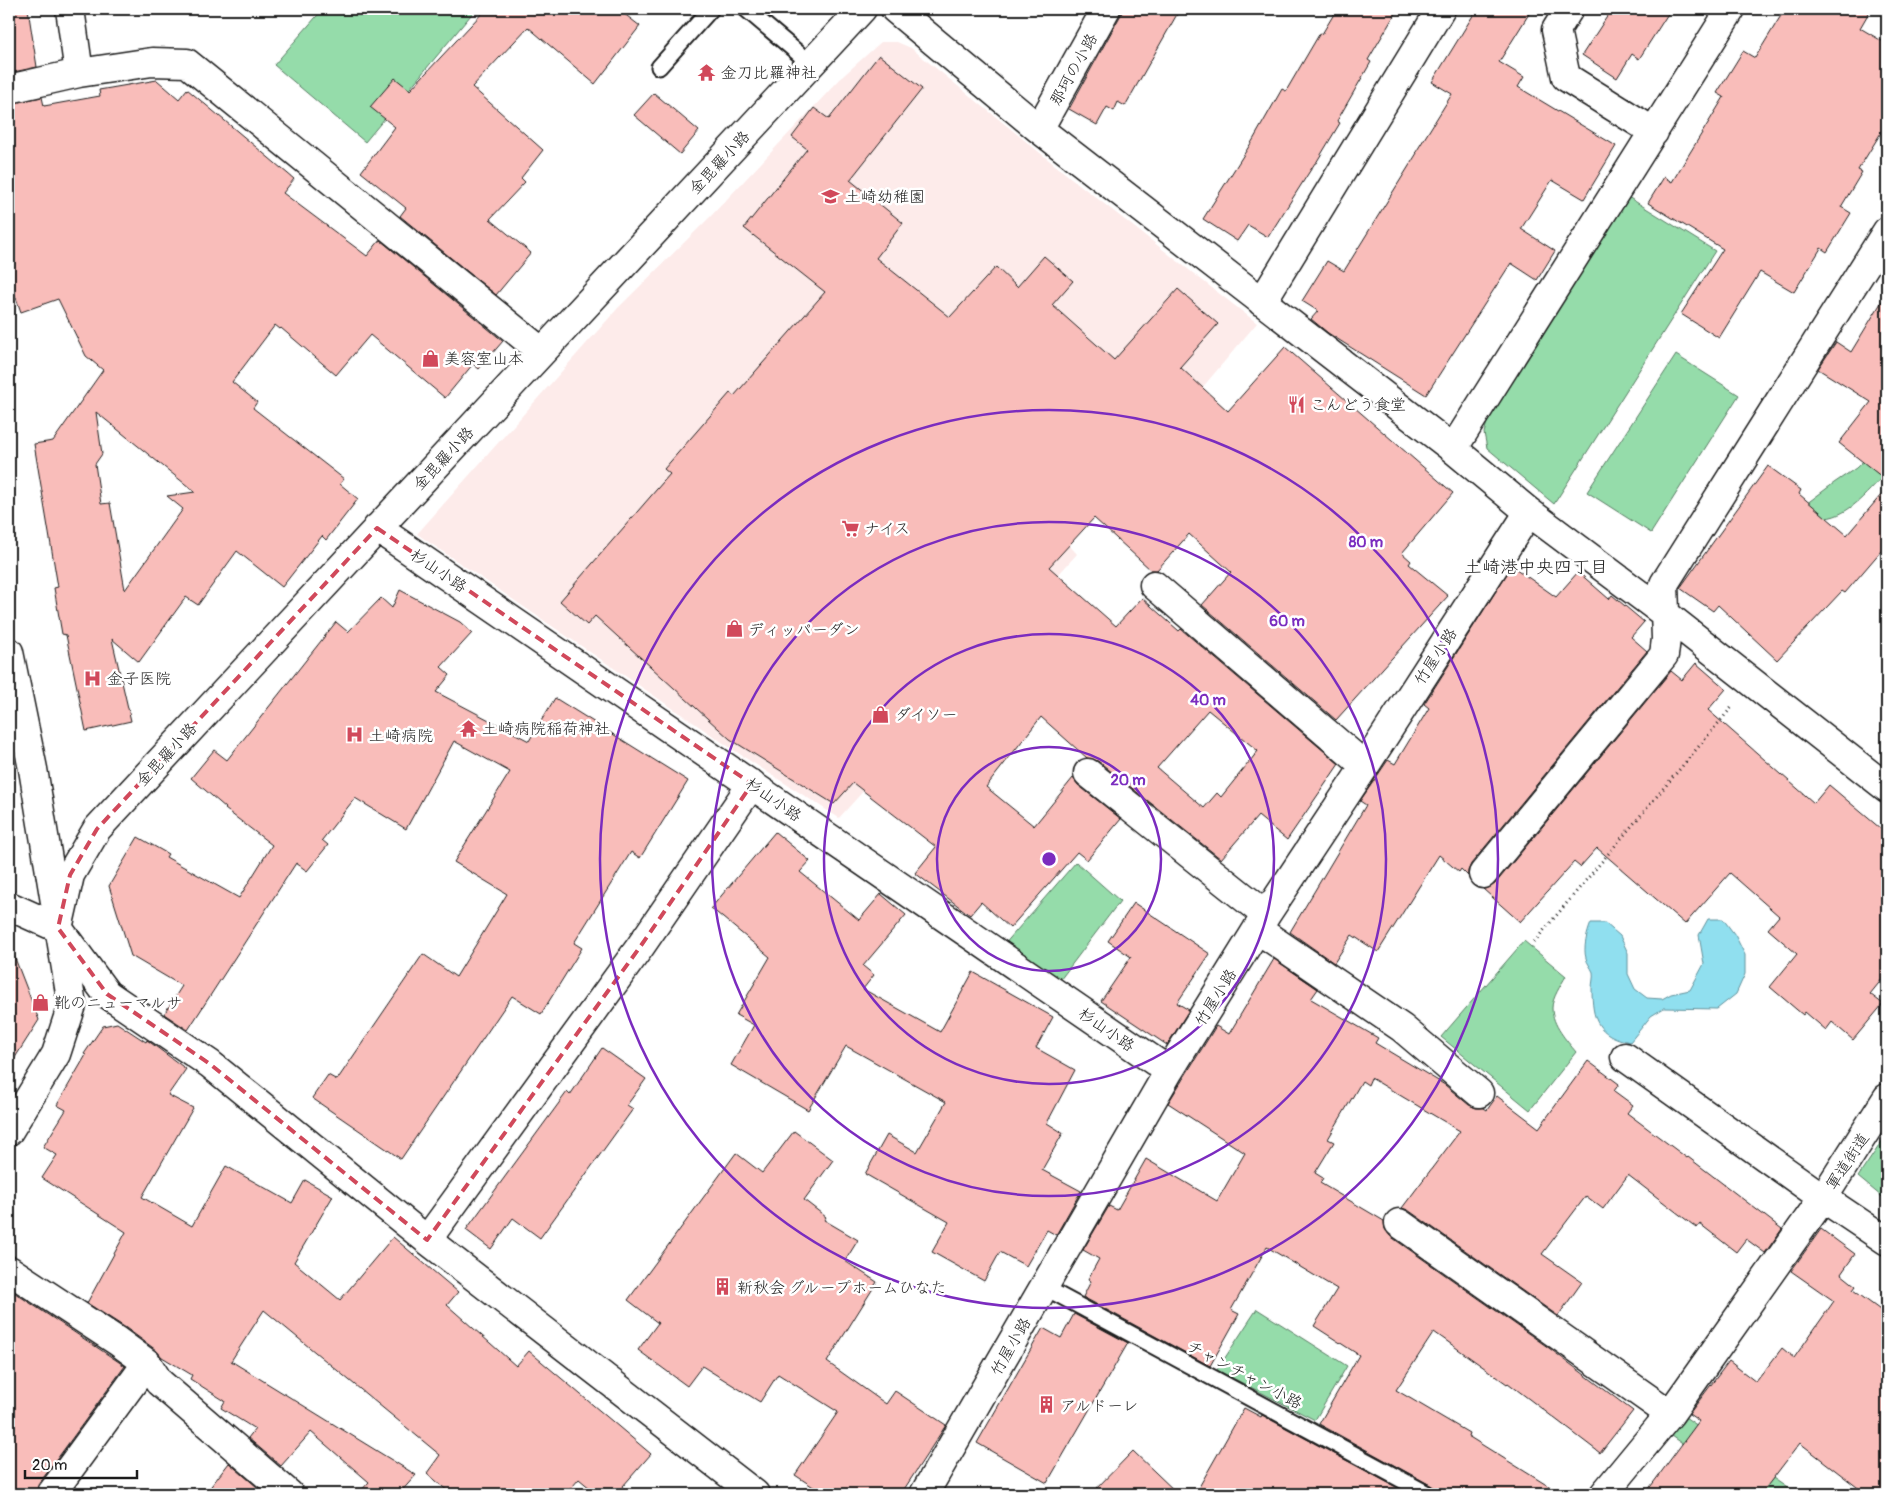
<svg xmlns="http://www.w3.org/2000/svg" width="1896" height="1503" font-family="Pangolin,'Klee One',sans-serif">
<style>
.built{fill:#fdebea}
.green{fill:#95dcaa;stroke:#587c63}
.water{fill:#90dfef;stroke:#62919b}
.building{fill:#f9bdba;stroke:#1c1c1c;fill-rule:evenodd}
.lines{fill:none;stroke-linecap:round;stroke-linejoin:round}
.lane-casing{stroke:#1c1c1c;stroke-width:19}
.street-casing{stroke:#1c1c1c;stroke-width:31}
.secondary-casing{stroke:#1c1c1c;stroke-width:31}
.path{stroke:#1c1c1c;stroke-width:3;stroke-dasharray:1 4;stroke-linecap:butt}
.lane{stroke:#fff;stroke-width:15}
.street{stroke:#fff;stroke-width:28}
.secondary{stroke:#fff;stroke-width:28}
.marked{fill:none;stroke:#d1495b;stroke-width:4;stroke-dasharray:10 6;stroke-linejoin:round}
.ring{fill:none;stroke:#7b2cbf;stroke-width:2.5}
.labels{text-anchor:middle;stroke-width:5;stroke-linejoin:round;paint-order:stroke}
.street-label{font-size:16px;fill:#1c1c1c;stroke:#fff}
.poi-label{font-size:16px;fill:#1c1c1c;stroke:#fff;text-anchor:start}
.neighbourhood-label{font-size:18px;fill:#1c1c1c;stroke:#fff}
.centre{fill:#7b2cbf;stroke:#fff;stroke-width:2.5}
.ring-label{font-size:15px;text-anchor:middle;font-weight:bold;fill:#7b2cbf;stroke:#fff;stroke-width:5;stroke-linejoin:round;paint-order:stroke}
</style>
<rect width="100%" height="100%" fill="#fff"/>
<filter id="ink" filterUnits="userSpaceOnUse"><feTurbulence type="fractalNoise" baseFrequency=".02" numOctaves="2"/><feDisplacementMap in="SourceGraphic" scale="10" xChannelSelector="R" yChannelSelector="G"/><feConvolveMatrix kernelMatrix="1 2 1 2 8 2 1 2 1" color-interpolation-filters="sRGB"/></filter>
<g filter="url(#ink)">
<path class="built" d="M881 42H897L911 48 1071 178 1257 323 1069 545 1077 554 839 818 744 757 417 534 618 308 710 217 843 76Z"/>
<path class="green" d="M323 9H476L365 142 274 65Z
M1628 197 1715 251 1554 504 1487 448 1484 433 1488 419Z
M1676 355 1739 395 1651 533 1587 492Z
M1887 438V472C1870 489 1850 516 1825 518 1815 519 1803 515 1794 513L1834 483 1856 468Z
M1076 862 1120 901 1057 984 1003 946Z
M1524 941 1566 976C1561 985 1552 998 1552 1008 1552 1025 1567 1041 1576 1052L1530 1110 1441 1037Z
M1887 1134V1201L1858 1177Z
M1257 1309 1347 1366 1315 1420 1217 1370Z
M1685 1417 1796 1494H1754L1671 1436Z"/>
<path class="water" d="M1708 919H1723L1735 935 1745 955V974L1736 994 1717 1009 1664 1008 1651 1016 1630 1042C1597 1035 1592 1020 1592 988 1592 983 1594 977 1593 972 1591 967 1587 963 1586 958 1583 948 1587 933 1591 923H1605L1620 936 1628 953V974L1635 989 1647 998 1662 999 1671 994 1690 990 1704 964 1699 935Z"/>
<path class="building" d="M9 9H28L37 67 9 73Z
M486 9H618L640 26 595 84 528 27 472 87 543 150 521 178 525 182 490 219 531 253 496 295 400 216 406 208 361 172 395 127 370 107 395 78 410 90Z
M1124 9H1180L1125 106 1118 102 1114 111 1107 107 1097 125 1069 109Z
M1337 9H1398L1368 60 1371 62 1337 121 1340 123 1316 163H1315L1268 237 1248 225 1237 241 1203 219 1253 140 1282 89 1286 91 1320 33 1322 34Z
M1477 9H1532L1499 62 1524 77 1518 87 1616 146 1584 199 1552 180 1521 229 1555 251 1537 280 1511 263 1426 395 1328 333 1311 319 1318 311 1302 301 1327 261 1344 271 1417 153 1416 152 1452 94 1432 82Z
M1612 9H1671L1639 59 1632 54 1617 78 1582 55Z
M1785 9H1871L1860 28 1887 44V123L1858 170 1862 172 1841 207 1851 213 1827 252 1821 248 1794 292 1760 272 1719 338 1681 314 1723 249 1648 203 1664 177 1672 182 1724 97 1717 93 1743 51 1755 58Z
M879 55 922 89 850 180 903 223 876 258 950 317 996 267 1017 287 1044 256 1073 281 1052 305 1114 360 1178 289 1218 324 1180 367 1228 411 1285 347 1453 493 1402 553 1411 561 1409 564 1448 596 1336 720 1202 605 1231 572 1189 534 1157 570H1151L1094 518 1049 567 1116 626 1142 598 1179 631 1181 629 1339 764 1287 840 1258 816 1221 859 1098 761 1087 758 1041 717 986 787 1034 826 1073 778 1078 785 1121 819 1087 860 1077 852 1010 928 981 902 970 915 915 873 936 847 853 783 834 804 730 739 595 616 587 625 560 601 670 474 664 469 730 393 734 396 825 292 744 228 807 149 792 137 814 108 829 119ZM1208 710 1258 751 1221 797 1217 793 1204 808 1157 768Z
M157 80 179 99 187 89 294 179 283 193 367 256 380 240 503 341 479 369 473 364 445 398 370 335 336 375 281 328 280 329 275 325 232 382 257 402 253 408 344 479 340 484 358 499 326 540 322 536 282 587 237 551 198 605 186 597 139 662 112 639 131 721 86 731 66 635 62 634 54 588 58 587 34 444 53 441 103 370 86 356 58 299 21 312 9 278V104L42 97 44 106 100 96 99 90ZM96 412 195 492 167 496 183 509 125 590 110 503 101 504 95 464 102 454Z
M654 93 699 131 680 154 634 115Z
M1887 293V481L1839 443 1871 402 1818 369 1836 342 1851 352Z
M1768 466 1801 490 1799 494 1847 535 1887 488V544L1845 593 1842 591 1777 660 1718 605 1713 611 1680 588Z
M1512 566 1556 597 1578 572 1609 599 1612 595 1644 622 1631 637 1647 651 1471 864 1468 871V876L1461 869 1459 872 1439 855 1378 952 1352 935 1334 963 1290 932 1366 805 1360 801 1388 760 1395 764 1429 708 1424 704Z
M400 590 460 622 472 633 441 667 450 675 436 692 529 741 555 698 688 781 640 858 631 852 574 943 582 948 541 1014 512 996 401 1159 312 1098 328 1075 337 1080 423 954 456 977 507 894 454 862 510 772 454 741 406 829 355 798 322 840 328 845 307 871 296 863 188 1030 164 1014 182 986 131 956 109 886 138 837 168 854 166 857 239 898 272 845 225 809 226 808 191 778 214 750 227 760 336 622 348 632 381 598 392 608Z
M1696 663 1726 689 1708 710 1814 803 1829 785 1887 834V973L1870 994 1883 1004 1853 1040 1832 1022 1826 1030 1805 1012 1803 1015 1770 987 1797 954 1768 929 1779 916 1730 873 1685 924 1597 848 1580 867 1574 862 1520 922 1483 889 1489 888 1495 884 1671 671 1682 680Z
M775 832 810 861 800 872 859 920 881 894 906 915 863 966 874 975 863 989 940 1032 973 972 1053 1017 1036 1048 1075 1070 1047 1123 1063 1133 1042 1170 1081 1191 1056 1235 1047 1230 1026 1266 1000 1252 984 1281 932 1252 949 1222 865 1174 887 1135 917 1152 946 1102 846 1046 808 1110 731 1065 754 1025 736 1015 770 957 711 908Z
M1134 903 1210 954 1177 1003 1189 1010 1167 1045 1101 1001 1131 957 1108 941Z
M9 948H11L39 1020 9 1067Z
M1274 959 1318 989 1311 999 1378 1038 1375 1043 1445 1085 1469 1105 1476 1108H1484L1487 1110 1497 1096 1539 1128 1588 1061 1619 1084 1614 1091 1633 1105 1627 1113 1687 1158 1688 1157 1782 1229 1765 1253 1746 1239 1736 1252 1700 1224 1697 1228 1628 1175 1603 1209 1586 1196 1542 1254 1582 1282 1558 1316 1408 1210 1402 1208 1460 1131 1371 1078 1368 1085 1362 1081 1328 1139 1334 1142 1315 1173 1323 1178 1320 1183 1384 1221 1385 1229 1390 1236 1549 1348 1633 1411 1600 1453 1508 1383 1507 1384 1434 1332 1396 1390 1469 1433 1468 1436 1561 1494H1437L1436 1490 1432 1486 1319 1424 1359 1355 1314 1326 1337 1289 1267 1247 1231 1310 1239 1314 1210 1366 1083 1297 1091 1281 1088 1279 1099 1259 1083 1250 1109 1206 1117 1210 1146 1159 1217 1201 1245 1153 1168 1103 1216 1026 1229 1034Z
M117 1023 146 1042 147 1040 186 1069 168 1095 193 1108 142 1197 192 1226 226 1166 292 1203 305 1180 333 1196 294 1262 340 1300 393 1237 458 1292 447 1305 516 1366 529 1351 651 1454 616 1494H597L579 1479 566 1494H451L427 1473 440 1455 264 1310 231 1361 416 1475 399 1494H358L369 1482 311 1432 281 1466 248 1438 255 1429 221 1408 225 1401 190 1379 192 1375 162 1357 156 1350 126 1328 87 1303 126 1232 42 1178 57 1155 43 1147 66 1110 57 1105 86 1055 84 1054 103 1026Z
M602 1048 646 1079 627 1105 633 1109 540 1238 513 1218 491 1249 466 1230 567 1092 570 1095Z
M794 1131 833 1160 804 1200 826 1217 824 1220 858 1240 845 1261 877 1282 827 1362 886 1404 895 1391 946 1425 901 1494H824L795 1475 838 1412 778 1374 760 1402 702 1366 687 1386 638 1350 658 1323 628 1300 736 1153 762 1173Z
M1821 1229 1855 1254 1841 1274 1856 1286 1853 1290 1887 1315V1494H1866L1800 1443 1761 1494H1645L1699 1421 1689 1414 1729 1361 1756 1382 1782 1348 1794 1358 1834 1301 1791 1271Z
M9 1289 125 1366 38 1485 36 1494H9Z
M1074 1314 1128 1343 1047 1483 977 1443 1043 1328 1061 1338Z
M1244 1408 1261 1417 1262 1415 1409 1494H1195Z
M1133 1451 1178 1494H1091Z
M229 1463 257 1487 252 1494H205Z"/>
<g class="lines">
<defs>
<path id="lane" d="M746 9 811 64
M659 67 711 9
M1044 1287 1428 1494"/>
<path id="street" d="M70 9 79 73
M895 9 1039 129 1453 449 1529 512 1664 613 1887 788
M1569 9 1556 30 1566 77 1654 132
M9 89 79 73 152 62 187 63 542 352
M1039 129 1106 9
M1262 302 1441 9
M1453 449 1731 9
M377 528 1169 1071
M1154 585 1365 766
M1088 773 1266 915
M1483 874 1664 655 1666 639 1664 584 1887 231
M9 906 58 928 107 994 210 1064 427 1240 755 1494
M59 924 70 875 97 829 862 9
M1257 929 1402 1028 1479 1093
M1625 1057 1823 1198 1887 1241
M1399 1223 1670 1414
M427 1240 640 947 752 784
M9 1270 117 1341 147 1363
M51 1494 147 1363 159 1382 289 1494
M924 1494 1169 1071 1266 915 1365 766 1529 512
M1604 1494 1670 1414 1823 1198 1887 1098"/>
<path id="secondary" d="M9 652 33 769 72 1005 56 1054 9 1131"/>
</defs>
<use href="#lane" class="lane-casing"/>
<use href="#street" class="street-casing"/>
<use href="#secondary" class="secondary-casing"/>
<path class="path" d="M1534 942 1732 707"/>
<use href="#lane" class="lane"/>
<use href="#street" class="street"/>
<use href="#secondary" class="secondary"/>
</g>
</g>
<path class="marked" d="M377 528 752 784 640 947 427 1240 210 1064 107 994 58 928 70 875 97 829Z"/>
<g class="ring">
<circle cx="1049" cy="859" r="112"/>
<circle cx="1049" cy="859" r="225"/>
<circle cx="1049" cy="859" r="337"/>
<circle cx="1049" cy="859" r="449"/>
</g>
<defs>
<symbol id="temple-bare" viewBox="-9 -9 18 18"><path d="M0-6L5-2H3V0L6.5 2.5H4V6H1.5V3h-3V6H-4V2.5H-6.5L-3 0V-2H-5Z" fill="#d1495b" stroke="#fff" stroke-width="2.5" paint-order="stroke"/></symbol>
<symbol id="school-bare" viewBox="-9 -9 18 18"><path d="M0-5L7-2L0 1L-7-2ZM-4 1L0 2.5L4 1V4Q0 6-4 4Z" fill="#d1495b" stroke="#fff" stroke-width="2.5" paint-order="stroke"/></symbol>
<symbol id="shop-bare" viewBox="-9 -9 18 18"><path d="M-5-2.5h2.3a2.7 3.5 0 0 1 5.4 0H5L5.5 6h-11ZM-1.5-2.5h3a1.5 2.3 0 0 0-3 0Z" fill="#d1495b" stroke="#fff" stroke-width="2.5" paint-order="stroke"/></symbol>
<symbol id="restaurant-bare" viewBox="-9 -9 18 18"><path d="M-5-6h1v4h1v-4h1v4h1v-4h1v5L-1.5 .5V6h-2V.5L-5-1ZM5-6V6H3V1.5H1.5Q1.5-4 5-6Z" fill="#d1495b" stroke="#fff" stroke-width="2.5" paint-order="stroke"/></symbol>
<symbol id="supermarket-bare" viewBox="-9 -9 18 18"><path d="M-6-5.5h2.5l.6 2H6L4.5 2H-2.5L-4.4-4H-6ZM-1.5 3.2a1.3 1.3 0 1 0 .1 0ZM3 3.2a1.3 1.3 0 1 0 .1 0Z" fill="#d1495b" stroke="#fff" stroke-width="2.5" paint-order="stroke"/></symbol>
<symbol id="hospital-bare" viewBox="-9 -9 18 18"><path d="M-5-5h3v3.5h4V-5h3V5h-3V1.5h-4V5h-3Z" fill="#d1495b" stroke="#fff" stroke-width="2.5" paint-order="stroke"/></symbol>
<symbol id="building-bare" viewBox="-9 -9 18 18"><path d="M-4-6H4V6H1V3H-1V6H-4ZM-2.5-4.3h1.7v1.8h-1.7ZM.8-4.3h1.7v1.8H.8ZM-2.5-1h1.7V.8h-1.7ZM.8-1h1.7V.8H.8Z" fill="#d1495b" stroke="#fff" stroke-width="2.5" paint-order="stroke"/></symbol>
</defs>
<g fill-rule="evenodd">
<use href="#temple-bare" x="694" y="60" width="25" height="25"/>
<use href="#school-bare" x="818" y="184" width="25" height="25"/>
<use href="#shop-bare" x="418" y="346" width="25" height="25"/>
<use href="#restaurant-bare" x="1284" y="392" width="25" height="25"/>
<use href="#supermarket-bare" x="838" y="516" width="25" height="25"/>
<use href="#shop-bare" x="722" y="616" width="25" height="25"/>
<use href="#hospital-bare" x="80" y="666" width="25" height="25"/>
<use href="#shop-bare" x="868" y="702" width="25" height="25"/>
<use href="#temple-bare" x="456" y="716" width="25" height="25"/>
<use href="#hospital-bare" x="342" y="722" width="25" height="25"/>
<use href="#shop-bare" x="28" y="990" width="25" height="25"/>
<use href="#building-bare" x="710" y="1274" width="25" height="25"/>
<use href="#building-bare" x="1034" y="1392" width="25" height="25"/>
</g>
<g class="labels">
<g class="street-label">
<text transform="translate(1073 69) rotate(-61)" y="6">那珂の小路</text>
<text transform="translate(719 162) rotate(-47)" y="6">金毘羅小路</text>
<text transform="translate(443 458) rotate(-47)" y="6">金毘羅小路</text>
<text transform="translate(439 570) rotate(34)" y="6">杉山小路</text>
<text transform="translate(1435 656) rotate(-57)" y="6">竹屋小路</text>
<text transform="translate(166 754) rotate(-47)" y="6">金毘羅小路</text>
<text transform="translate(774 799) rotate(35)" y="6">杉山小路</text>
<text transform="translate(1215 997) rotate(-58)" y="6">竹屋小路</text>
<text transform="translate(1107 1029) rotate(35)" y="6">杉山小路</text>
<text transform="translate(1847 1161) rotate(-57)" y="6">軍道街道</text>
<text transform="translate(1010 1346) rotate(-60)" y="6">竹屋小路</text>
<text transform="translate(1245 1374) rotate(28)" y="6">チャンチャン小路</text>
</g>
<g class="poi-label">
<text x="721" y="78">金刀比羅神社</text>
<text x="845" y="202">土崎幼稚園</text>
<text x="444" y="364">美容室山本</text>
<text x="1310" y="410">こんどう食堂</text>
<text x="864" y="534">ナイス</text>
<text x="748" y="635">ディッパーダン</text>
<text x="107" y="684">金子医院</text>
<text x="895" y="720">ダイソー</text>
<text x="482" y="734">土崎病院稲荷神社</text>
<text x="369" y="741">土崎病院</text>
<text x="54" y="1008">靴のニューマルサ</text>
<text x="737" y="1293">新秋会 グループホームひなた</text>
<text x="1060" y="1411">アルドーレ</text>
</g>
<g class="neighbourhood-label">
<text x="1536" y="573">土崎港中央四丁目</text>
</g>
</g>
<circle cx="1049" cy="859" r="8" class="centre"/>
<g class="ring-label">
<text x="1366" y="547">80 m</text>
<text x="1287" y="626">60 m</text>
<text x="1208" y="705">40 m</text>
<text x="1128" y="785">20 m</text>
</g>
<rect width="1896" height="1503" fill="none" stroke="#fff" stroke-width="30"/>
<rect x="15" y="15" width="1866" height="1473" fill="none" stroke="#1c1c1c" stroke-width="2" filter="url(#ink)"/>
<path d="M25 1470v8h112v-8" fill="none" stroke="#1c1c1c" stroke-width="2.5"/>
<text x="32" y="1470" font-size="15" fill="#1c1c1c" stroke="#ffffff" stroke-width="4" paint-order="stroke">20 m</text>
</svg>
